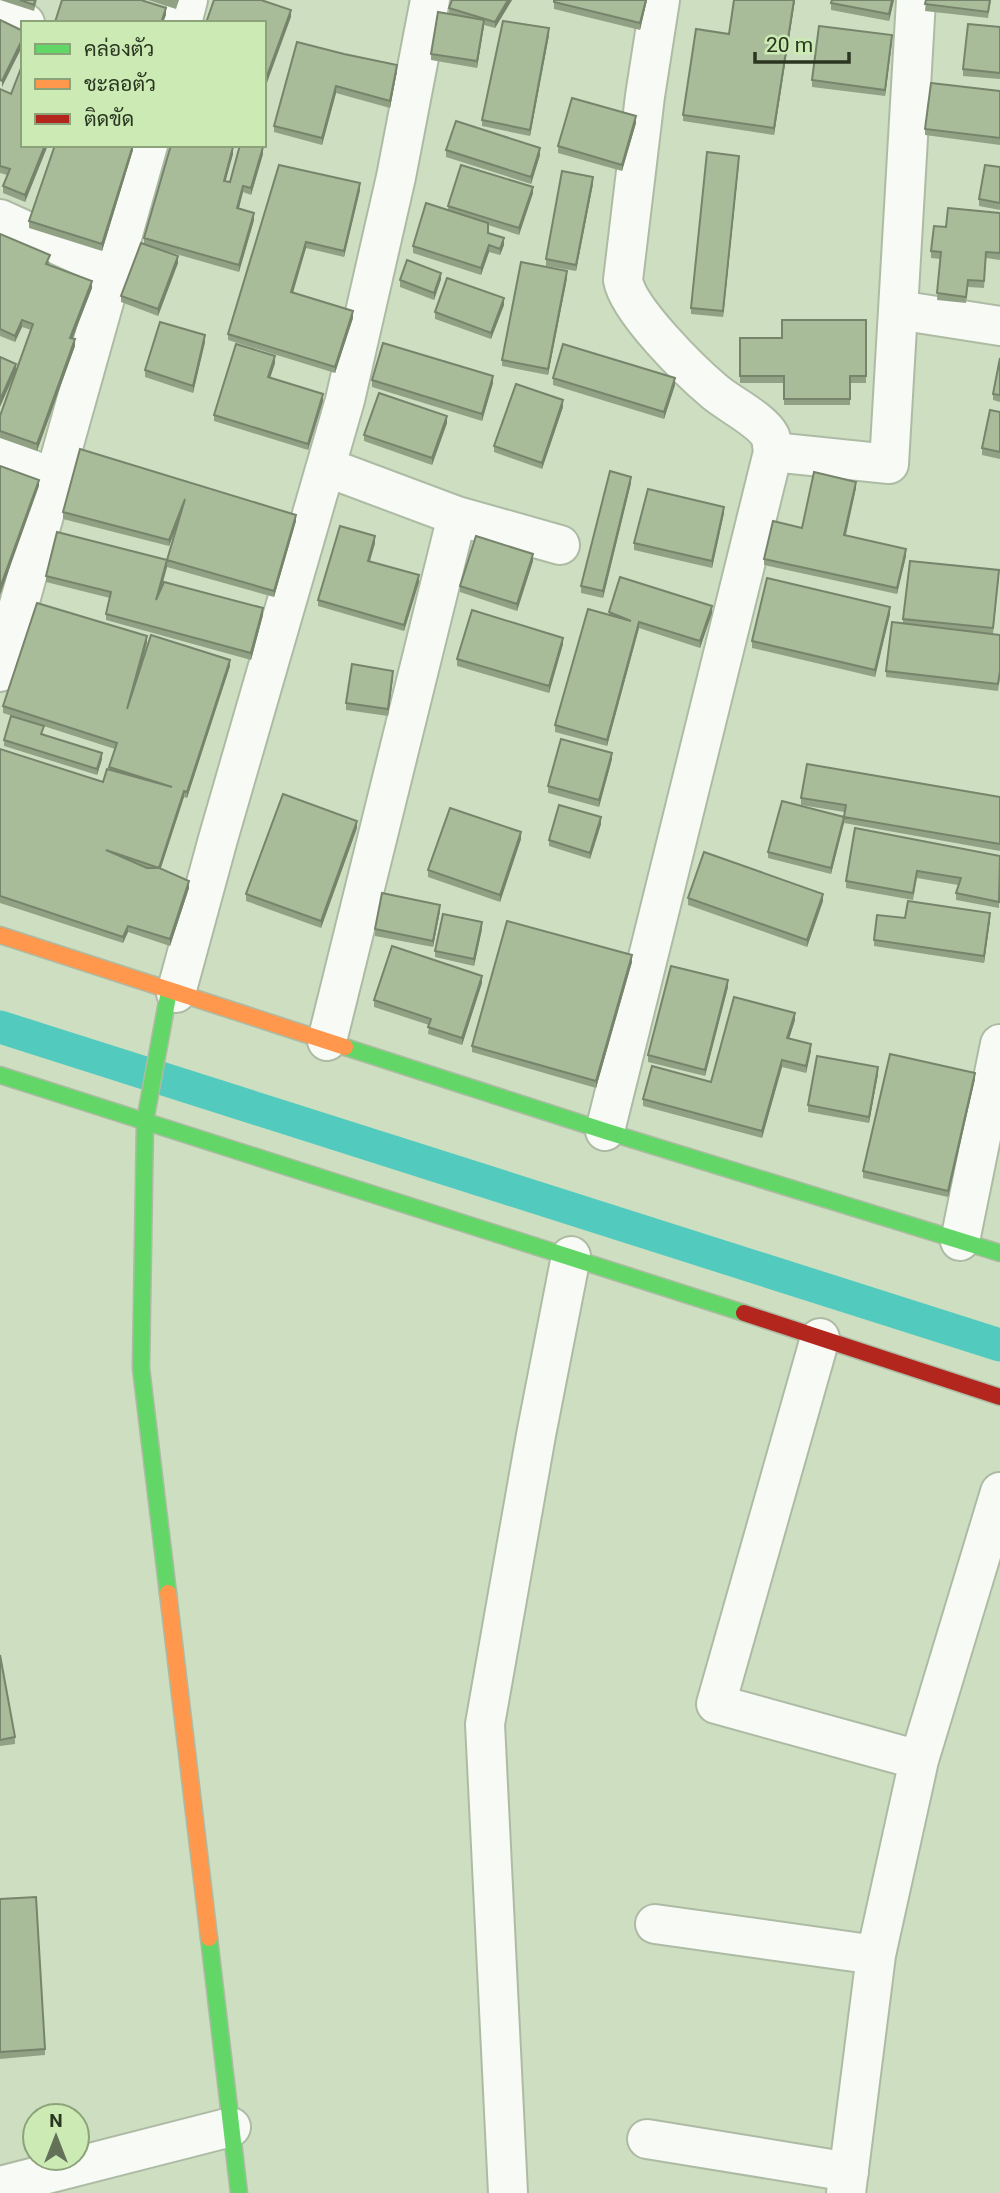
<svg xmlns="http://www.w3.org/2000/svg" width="1000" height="2193" font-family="Roboto,Sarabun,sans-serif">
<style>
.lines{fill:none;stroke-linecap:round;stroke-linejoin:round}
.canal{stroke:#52cabe;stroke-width:33}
.street-casing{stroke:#aebba4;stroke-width:42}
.fast-casing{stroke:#aebba4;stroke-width:19}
.slow-casing{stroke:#aebba4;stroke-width:19}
.jam-casing{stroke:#aebba4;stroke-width:19}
.street{stroke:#f8faf6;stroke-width:38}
.fast{stroke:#63d668;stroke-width:16}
.slow{stroke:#ff974d;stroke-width:16}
.jam{stroke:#b3261e;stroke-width:16}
.wall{fill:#91a284}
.shaded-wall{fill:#76846b}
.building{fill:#a9bc99;stroke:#76846b;stroke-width:2;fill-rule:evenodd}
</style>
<rect width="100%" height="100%" fill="#cddec1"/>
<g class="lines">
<path class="canal" d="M0 1027 1000 1345"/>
<defs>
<path id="street" d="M660 0 645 96 623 280C628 310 690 371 715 392 729 404 762 420 770 436 772 440 772 447 773 452
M916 0 898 310 1000 326
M0 13 25 23
M182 23 188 0
M0 219 113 270
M0 456 54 479
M326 467 457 516 560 545
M0 672 148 145
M176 993 218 839 345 400 396 177 430 0
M327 1041 457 516
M605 1131 773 452 889 464 898 310
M960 1241 1000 1044
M820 1338 716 1704 919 1760
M655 1924 876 1955
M647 2139 849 2172
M0 2186 231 2127
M508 2193 485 1724 536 1435 571 1256
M846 2193 876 1955 919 1760 1000 1492"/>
<path id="fast" d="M345 1047 605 1131 1000 1253
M0 1075 744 1313
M168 1593 141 1368 145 1121 169 991
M209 1938 239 2193"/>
<path id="slow" d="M0 935 345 1047
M168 1593 209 1938"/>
<path id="jam" d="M744 1313 1000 1397"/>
</defs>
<use href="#street" class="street-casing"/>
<use href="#fast" class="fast-casing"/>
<use href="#slow" class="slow-casing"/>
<use href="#jam" class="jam-casing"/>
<use href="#street" class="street"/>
<use href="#fast" class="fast"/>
<use href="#slow" class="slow"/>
<use href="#jam" class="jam"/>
</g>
<path class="wall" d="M0 0H37L34 11Z
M148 0H179L176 9Z
M452 0H512L495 28 484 25 477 68 431 60V54L449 14V8Z
M647 0 640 30 554 9V2Z
M734 0H795L774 135 683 121V115L729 34Z
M894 0 889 21 831 10V3Z
M926 0H991L988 18 925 11Z
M1000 27V79L963 76V69Z
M549 35 530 136 482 126V120Z
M892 41 885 96 812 87V80Z
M297 42 397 71 390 108 336 93 322 145 274 132V126Z
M0 89 11 94 23 145H48L25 202 3 193V186L7 175 0 173Z
M1000 91V145L925 135V129Z
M636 123 622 171 558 153V146Z
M133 145V150L102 251 29 228V221Z
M446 150 540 155 531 184 446 157Z
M233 154 225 181 230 182 263 154 251 195 243 192 239 208 254 220 239 272 155 248 178 263 158 316 121 302V296L144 244V238Z
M739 162 723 317 691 314V308Z
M279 165 360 190 344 257 306 248 293 293 353 318 335 373 228 340V334Z
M1000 167V210L979 206V199Z
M593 184 576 271 546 266V259Z
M533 193 519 235 488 225V233L504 245 500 255 489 252 481 275 413 253V246L448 210V206Z
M1000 213V260L986 258 984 288 968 287 966 303 937 300 940 259 931 258V251L946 227Z
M0 234 50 262 49 265 92 288 72 339 75 346 37 451 0 438V416L31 330 22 327 15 342 0 336Z
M567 278 548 375 502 366V360Z
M441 279 434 300 400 287V280Z
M504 305 491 339 435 319V312Z
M866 320V383H850V405H784V383H740V338H782Z
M205 342 193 393 145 377V370Z
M1000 358V402L993 400V394Z
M275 363 270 378 323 401 308 450 214 421V415Z
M553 378 675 385 664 419 553 385Z
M372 380 493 383 482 421 372 387Z
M563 407 542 469 494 452V446Z
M1000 412V459L982 455V448Z
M447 423 432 465 364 441V435Z
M631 483 603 598 581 593V586Z
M856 488 846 535 906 556 897 594 764 565V559L802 528Z
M63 512 296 521 274 597 167 567 162 586 263 615 251 660 106 620V614L110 598 46 582V576L167 560 178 523 169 546 63 519Z
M724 513 712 568 634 550V543Z
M375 543 370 561 419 582 404 631 318 606V600Z
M533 561 517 611 460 592V586Z
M999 577 993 634 1000 635V677L998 691 886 677V671L903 623V619Z
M609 612 712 613 700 648 639 628 607 746 555 732V725L609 614Z
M890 614 875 677 752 648V641Z
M147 642 141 667 230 666 187 798 184 797 160 869 189 888 170 946 128 932 123 943 0 903V749L103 782 109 769 115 749 3 713V706Z
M563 644 549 693 457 666V659Z
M393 677 388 716 346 710V703Z
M44 733 43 734 102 759 97 775 4 746V740Z
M612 759 599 807 548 793V786Z
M1000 797V851L844 823 831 874 768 858V852L844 817V812L801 805V798Z
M601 824 590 859 549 846V840Z
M357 828 321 928 246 901V894Z
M521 839 500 902 428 877V870Z
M1000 856 999 908 956 900V893L958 885 917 878 913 900 846 888V881Z
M688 898 823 901 807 947 688 905Z
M440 911 433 947 375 936V929Z
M905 918 990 920 984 963 874 946V940Z
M482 929 474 966 435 957V951Z
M632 962 596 1088 472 1052V1046Z
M482 983 462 1045 428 1034 429 1025 374 1007V1000Z
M728 987 705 1076 648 1062V1055Z
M795 1020 789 1039 811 1051 806 1073 782 1067 762 1138 643 1106V1099L711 1082Z
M878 1074 869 1123 808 1112V1105Z
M975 1079 948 1197 863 1178V1171Z
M0 1655 15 1737V1744L0 1746Z
M0 1899 45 2049V2055L0 2059Z"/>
<path class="shaded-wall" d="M508 0H512L495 28V22Z
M646 0H647L640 30V23Z
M794 0H795L774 135V128Z
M892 0H894L889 21V14Z
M166 8V15L163 23H161Z
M291 10V17L264 91V84Z
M484 20V26L477 68V61Z
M549 28V35L530 136V130Z
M892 35V41L885 96V90Z
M23 38V45L2 87V81Z
M397 65V71L390 108V101Z
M336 86V93L322 145V138Z
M636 116V123L622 171V165Z
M45 145H48L25 202V195Z
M133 145V150L102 251V244Z
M233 147V154L224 187V181Z
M263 147V154L251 195V188Z
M540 148V155L531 184V177Z
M739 156V162L723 317V311Z
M593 177V184L576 271V265Z
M360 183V190L344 257V251Z
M243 186V192L237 215V208Z
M533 187V193L519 235V228Z
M254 213V220L239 272V265Z
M504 238V245L500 255V249Z
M306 242V248L291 299V292Z
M489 245V252L481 275V268Z
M178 256V263L158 316V309Z
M567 271V278L548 375V369Z
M441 273V279L434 300V293Z
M92 281V288L70 345V338Z
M504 298V305L491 339V333Z
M353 311V318L335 373V367Z
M22 320V327L15 342V336Z
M205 335V342L193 393V386Z
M75 339V346L37 451V444Z
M275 356V363L268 384V377Z
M16 364V371L0 407V400Z
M493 376V383L482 421V414Z
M675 378V385L664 419V412Z
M323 394V401L308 450V444Z
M563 400V407L542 469V463Z
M447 416V423L432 465V458Z
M631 477V483L603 598V591Z
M39 480V486L0 595V588Z
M856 482V488L844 542V535Z
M185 499V505L169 546V540Z
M724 507V513L712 568V561Z
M296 515V521L274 597V591Z
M375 536V543L368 567V561Z
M906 549V556L897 594V588Z
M533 554V561L517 611V604Z
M167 560V567L156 607V600Z
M419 575V582L404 631V625Z
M712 606V613L700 648V641Z
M890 607V614L875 677V670Z
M263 608V615L251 660V653Z
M639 622V628L607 746V740Z
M147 636V642L127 716V709Z
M563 638V644L549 693V686Z
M230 660V666L187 798V792Z
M393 671V677L388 716V709Z
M102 753V759L97 775V769Z
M612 753V759L599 807V800Z
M184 791V797L159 874V868Z
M601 817V824L590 859V853Z
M844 817V823L831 874V868Z
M357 821V828L321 928V921Z
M521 832V839L500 902V895Z
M189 881V888L170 946V939Z
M823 894V901L807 947V940Z
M440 905V911L433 947V941Z
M990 913V920L984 963V956Z
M482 922V929L474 966V959Z
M128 926V932L123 943V937Z
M632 955V962L596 1088V1081Z
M482 976V983L462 1045V1038Z
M728 980V987L705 1076V1070Z
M795 1013V1020L787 1045V1038Z
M811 1044V1051L806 1073V1066Z
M782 1060V1067L762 1138V1131Z
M878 1067V1074L869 1123V1117Z
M975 1073V1079L948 1197V1191Z"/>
<path class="building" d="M20 0H35L34 5Z
M62 0H141L166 8 161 23H58L55 22Z
M214 0H261L291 10 264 84V23H206Z
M452 0H508L495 22 449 8Z
M554 0H646L640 23 554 2Z
M734 0H794L774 128 683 115 696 29 729 34Z
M832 0H892L889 14 831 3Z
M926 0H990L988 12 925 4Z
M438 12 484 20 477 61 431 54Z
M0 20 23 31V38L2 81 0 80Z
M503 21 549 28 530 130 482 120Z
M968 24 1000 27V73L963 69Z
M819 26 892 35 885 90 812 80Z
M297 42 344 54 397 65 390 101 336 86 322 138 274 126Z
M23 63V145H45L25 195 3 186 10 169 0 166V89L11 94Z
M931 83 1000 91V138L925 129Z
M572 98 636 116 622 165 558 146Z
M456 121 540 148 531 177 446 150Z
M55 145H133L102 244 29 221Z
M171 145H225L233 147 224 181 230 182 240 145H258L263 147 251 188 243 186 237 208 254 213 239 265 144 238Z
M707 152 739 156 723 311 691 308Z
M279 165 360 183 344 251 306 242 291 292 353 311 335 367 228 334Z
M461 165 533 187 519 228 448 206Z
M985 165 1000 167V203L979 199Z
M562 171 593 177 576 265 546 259Z
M426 203 488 223V233L504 238 500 249 489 245 481 268 413 246Z
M948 208 1000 213V253L986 252 984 281 968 280 966 297 937 293 941 252 931 251 934 226 946 227Z
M0 234 50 255 46 264 92 281 70 338 75 339 37 444 0 431V416L33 324 22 320 15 336 0 329Z
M141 243 178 256 158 309 121 296Z
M407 260 441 273 434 293 400 280Z
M521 262 567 271 548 369 502 360Z
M447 278 504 298 491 333 435 312Z
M782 320H866V376H850V399H784V376H740V338H782Z
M160 322 205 335 193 386 145 370Z
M383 343 493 376 482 414 372 380Z
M236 344 275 356 268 377 323 394 308 444 214 415Z
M563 344 675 378 664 412 553 378Z
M0 357 16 364 0 400Z
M1000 358V395L993 394Z
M516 384 563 400 542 463 494 446Z
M379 393 447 416 432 458 364 435Z
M990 410 1000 412V452L982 448Z
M80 449 296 515 274 591 167 560 185 499 169 540 63 512Z
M0 466 39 480 0 588Z
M610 471 631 477 603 591 581 586Z
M814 472 856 482 844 535 906 549 897 588 764 559 773 521 802 528Z
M648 489 724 507 712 561 634 543Z
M340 526 375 536 368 561 419 575 404 625 318 600Z
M57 532 167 560 156 600 164 582 263 608 251 653 106 614 111 592 46 576Z
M476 536 533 554 517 604 460 586Z
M910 561 999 570 993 628 903 619Z
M620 577 712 606 700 641 639 622 607 740 555 725 588 609 631 621 609 612Z
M767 578 890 607 875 670 752 641Z
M37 603 147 636 127 709 151 635 230 660 187 792 184 791 159 868 189 881 170 939 128 926 123 937 0 896V749L103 782 107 769 172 787 109 767 117 743 3 706ZM106 850 159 868H147Z
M472 610 563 638 549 686 457 659Z
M892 622 1000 635V671L998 684 886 671Z
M352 664 393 671 388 709 346 703Z
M11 716 44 726 41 734 102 753 97 769 4 740Z
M561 739 612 753 599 800 548 786Z
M807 764 1000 797V844L844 817 846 805 801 798Z
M283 794 357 821 321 921 246 894Z
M782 801 844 817 831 868 768 852Z
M559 805 601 817 590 853 549 840Z
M450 808 521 832 500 895 428 870Z
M855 828 1000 856 999 902 956 893 961 878 917 871 913 893 846 881Z
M704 852 823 894 807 940 688 898Z
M382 893 440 905 433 941 375 929Z
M908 901 990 913 984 956 874 940 877 915 905 918Z
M443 914 482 922 474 959 435 951Z
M507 921 632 955 596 1081 472 1046Z
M392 946 482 976 462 1038 428 1027 431 1019 374 1000Z
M671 966 728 980 705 1070 648 1055Z
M734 997 795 1013 787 1038 811 1044 806 1066 782 1060 762 1131 643 1099 652 1066 711 1082Z
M890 1054 975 1073 948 1191 863 1171Z
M817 1056 878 1067 869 1117 808 1105Z
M0 1655 15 1737 0 1740Z
M36 1897 45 2049 0 2052V1899Z"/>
<rect x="21" y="21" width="245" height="126" fill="#ccebb4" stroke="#8ca379" stroke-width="2"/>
<rect x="35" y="44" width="35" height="10" fill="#63d668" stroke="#8ca379" stroke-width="2"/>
<text x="84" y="56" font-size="21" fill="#2b3621">คล่องตัว</text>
<rect x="35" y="79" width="35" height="10" fill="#ff974d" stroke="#8ca379" stroke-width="2"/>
<text x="84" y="91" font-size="21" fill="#2b3621">ชะลอตัว</text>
<rect x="35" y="114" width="35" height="10" fill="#b3261e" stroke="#8ca379" stroke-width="2"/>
<text x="84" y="126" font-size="21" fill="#2b3621">ติดขัด</text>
<g transform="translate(56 2137)"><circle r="33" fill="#ccebb4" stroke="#8ca379" stroke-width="2"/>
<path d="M0-5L12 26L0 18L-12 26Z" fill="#647159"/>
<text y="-10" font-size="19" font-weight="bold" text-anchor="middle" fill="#2b3621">N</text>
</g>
<path d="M755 52v10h94v-10" fill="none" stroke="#2b3621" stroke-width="3.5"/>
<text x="766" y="52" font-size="21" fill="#2b3621" stroke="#ccebb4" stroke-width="5" paint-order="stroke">20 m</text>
</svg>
